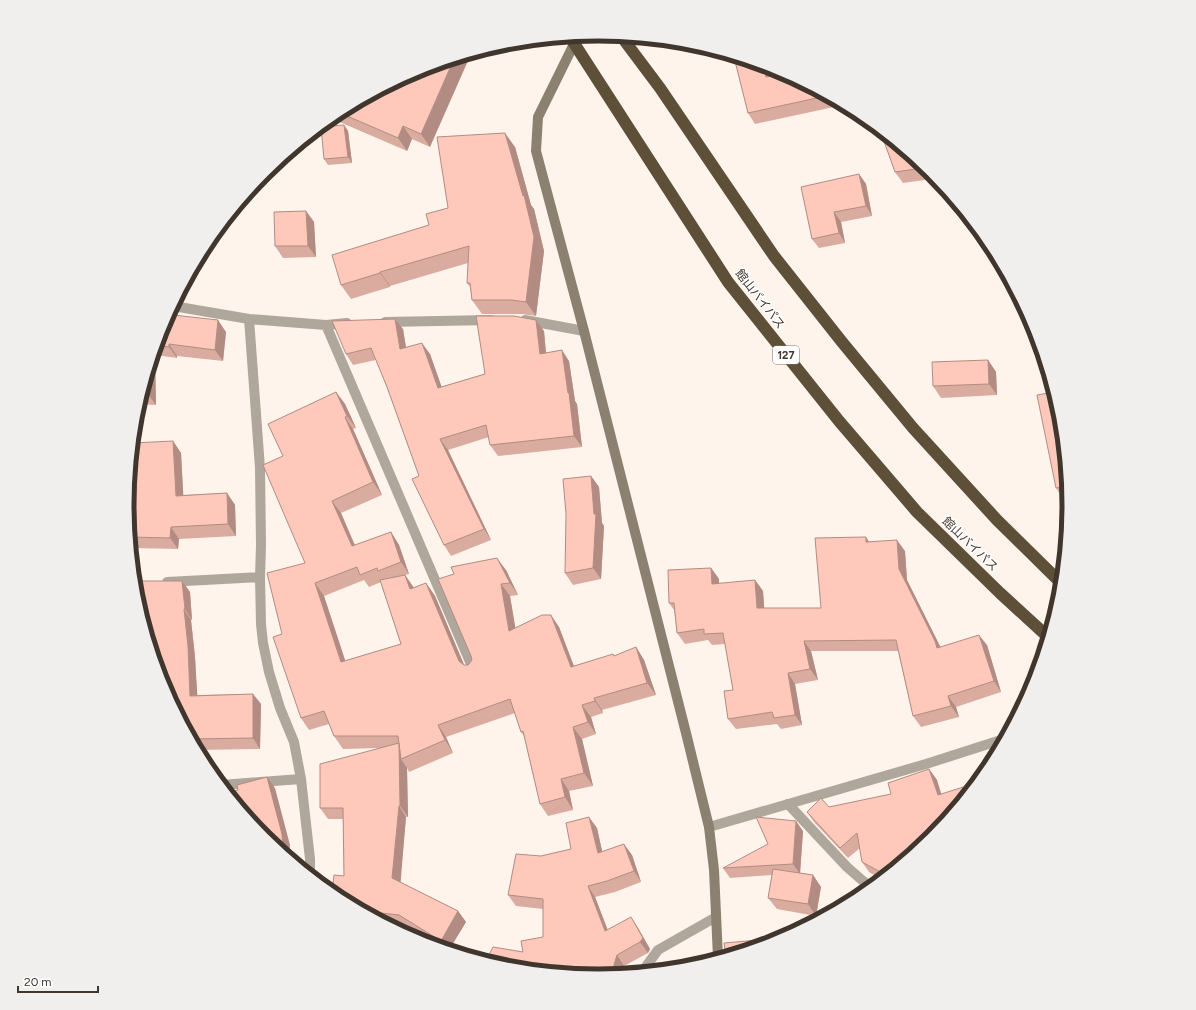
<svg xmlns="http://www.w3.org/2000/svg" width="1196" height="1010" font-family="Figtree,'Noto Sans JP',sans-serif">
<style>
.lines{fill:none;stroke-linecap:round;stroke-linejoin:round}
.lane{stroke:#afa79c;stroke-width:10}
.street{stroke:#afa79c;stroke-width:10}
.secondary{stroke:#8c8171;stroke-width:10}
.highway{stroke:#5e5038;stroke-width:12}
.wall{fill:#daaca0;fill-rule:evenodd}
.shaded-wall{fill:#b28c82}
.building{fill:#fec8ba;stroke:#b28c82}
.labels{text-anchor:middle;stroke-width:3;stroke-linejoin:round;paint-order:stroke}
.shield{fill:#fff;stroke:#79726c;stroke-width:1}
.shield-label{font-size:11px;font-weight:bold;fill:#40362d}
.street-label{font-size:12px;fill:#40362d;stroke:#fff}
.rim{fill:none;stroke:#40362d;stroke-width:5}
</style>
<rect width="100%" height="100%" fill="#fef4eb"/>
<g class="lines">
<path class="lane" d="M788 804 847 867 871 888
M642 972 658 950 716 917"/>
<path class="street" d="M173 306 249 319 326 325 347 323
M249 319 260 468 261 545 260 577 261 624 263 643 269 672 280 708 294 742 301 779 310 859V875
M525 320 584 331
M385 322 491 320
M326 325 474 671
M167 582 260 577
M221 785 301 779
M709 827 926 764 1004 739"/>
<path class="secondary" d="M583 35 574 44 538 117 536 151 584 331 686 733 709 827 714 870 718 958"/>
<path class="highway" d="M621 36 660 88 774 256 842 342 913 428 997 520 1061 583
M570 37 728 282 839 421 917 512 1000 593 1048 637"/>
</g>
<path class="wall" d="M734 57 769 67 771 76 785 73 832 99 834 107 755 124 748 113Z
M418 70 430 147 412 139 407 151 335 120 333 116 337 113Z
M344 125 348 131 352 163 328 165 324 159Z
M880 130 930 171 932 179 903 183 895 172Z
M515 147 531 205 534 209 544 251 536 316 522 314H482L472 300 470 287 467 283 468 263 390 286V287L351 299 341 285 429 225Z
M859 174 866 184 872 216 841 222 845 243 819 248 812 239Z
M306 211 314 222 316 257 283 258 275 246Z
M175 315 226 332 223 361 177 356V358L155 355 156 405 139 404 163 325Z
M403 329 406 348 430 354 441 387 485 374 544 331 546 353 569 361 575 401 577 404 582 447 498 456 490 445 489 437 448 450 491 540 451 556 444 545 387 387 376 360 353 365 346 354Z
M988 360 996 372 997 395 941 398 933 386Z
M336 392 345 404 356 428 353 429 382 495 341 513 355 545 391 532 399 545 409 574 405 575 414 588 426 583 435 596 464 665H468L472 660 506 570 518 595 510 596 515 628 559 627 574 666 613 654 615 656 636 647 644 660 656 695 602 710 603 713 591 717 596 734 582 739 593 786 569 791 573 810 548 816 540 804 524 736 521 732 515 713 446 737 453 753 409 772 407 768 408 817H406L400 882 458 911 466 922 449 950 441 947 407 926 387 924 336 896 344 876 343 819H328L320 808 379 748 343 749 334 736 329 724 309 730 301 718 282 634 305 563 283 456ZM364 580 369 587 381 582 401 644 345 661 324 596Z
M1060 413 1068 493 1060 494 1056 488Z
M173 441 181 453 183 495 227 493 235 505 236 536 179 539 178 549 131 548 127 505Z
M591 476 599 487 602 523 604 526 601 579 573 585 565 573Z
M869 542 905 551 907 580 940 647 987 645 1001 692 956 707 959 717 921 727 913 716 898 651H811L818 680 795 684 802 725 781 729 777 724 736 729 728 719 733 690 725 644 712 645 708 640 685 644 677 633 674 610 669 603 711 568 719 579V584L755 580 763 591 764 608H821Z
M182 581 190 592 192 620H191L195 657 197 695 253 694 261 704 260 749 197 750 163 685Z
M929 769 937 780 931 838 881 879 869 872 862 862 860 848 848 858 814 822 807 812 891 794Z
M597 828 602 852 632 855 641 882 615 892 595 897 608 930 638 928 650 949 648 953 624 966 622 974 598 976 523 952 543 937V909L516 906 508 895 541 856 571 849Z
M803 831 800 873 813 875 821 887 816 916 777 909 768 898 772 875 730 878 723 868Z"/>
<path class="shaded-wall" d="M471 54 430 147 421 134 454 59Z
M764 65 769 67 774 88 766 77Z
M826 95 832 99 834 107 826 96Z
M344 125 348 131 352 163 348 157Z
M403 126 412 139 407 151 398 138Z
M505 133 515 147 531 205 534 209 544 251 536 316 526 302 523 196Z
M923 165 930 171 932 179 923 168Z
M859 174 866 184 872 216 866 206Z
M306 211 314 222 316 257 308 246Z
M834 212 841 222 845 243 839 233Z
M193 268 191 278 189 275Z
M380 272 390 286V287L380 273Z
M395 319 403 329 408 360 400 349Z
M218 320 226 332 223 361 215 350Z
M536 320 544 331 547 364 540 354Z
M422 343 430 354 446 399 438 388Z
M169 344 177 356V358L169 347Z
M562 350 569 361 575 401 577 404 582 447 574 436Z
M154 354 155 355 156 405 147 393V377Z
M988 360 996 372 997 395 989 384Z
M336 392 345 404 356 428 347 416Z
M345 417 353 429 382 495 373 482Z
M440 439 448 450 491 540 484 529Z
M173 441 181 453 184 507 176 496Z
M591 476 599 487 602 523 604 526 601 579 593 568 594 514Z
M227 493 235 505 236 536 228 524Z
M332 501 341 513 360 558 352 546Z
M171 527 179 539 178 549 170 538Z
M391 532 399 545 409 574 401 562Z
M866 537 873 548 866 542Z
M897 540 905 551 907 580 943 652 937 648 899 569Z
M497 558 506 570 518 595 510 583Z
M711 568 719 579V595L712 584Z
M405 575 414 588 410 589Z
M755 580 763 591 765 619 757 608Z
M182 581 190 592 192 620 185 609Z
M315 583 324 596 350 675 341 662Z
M426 583 435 596 468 674 459 661Z
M501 584 510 596 518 643 509 631Z
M184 609 191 620 195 657 198 707 190 696Z
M551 615 559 627 579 680 571 667Z
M979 635 987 645 1001 692 994 681Z
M804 641 811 651 818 680 810 669Z
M636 647 644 660 656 695 647 683Z
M788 673 795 684 802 725 795 715Z
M253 694 261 704 260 749 253 738Z
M948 696 956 707 959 717 951 706Z
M594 698 602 710 603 713 595 701Z
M582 705 591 717 596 734 588 722Z
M438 725 446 737 453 753 445 740Z
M573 727 582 739 593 786 584 773Z
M399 743 401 759 407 768 408 817 400 806Z
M929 769 937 780 945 806 938 795Z
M267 777 275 788 290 845V859L283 853Z
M561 779 569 791 573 810 565 797Z
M399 806 406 817 400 889 392 878Z
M589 817 597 828 605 864 598 853Z
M796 821 803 831 800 874 793 864Z
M624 844 632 855 641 882 634 871Z
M813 875 821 887 816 916 808 904Z
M588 886 595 897 612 942 605 931Z
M458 911 466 922 449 950 446 949 441 941Z
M631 917 638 928 650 949 648 953 640 942Z
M617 955 624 966 622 974 611 975Z"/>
<path class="building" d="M734 57 764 65 766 77 785 73 826 95V96L748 113Z
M454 59 421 134 403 126 398 138 338 112 418 70Z
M344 125 348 157 324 159 321 127Z
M880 130 923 165V168L895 172Z
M505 133 523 196 524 195 534 237 526 302 512 300H472L470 283H467L469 246 380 272V273L341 285 332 255 429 225 426 214 448 208 437 137Z
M859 174 866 206 834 212 839 233 812 239 801 187Z
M306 211 308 246H275L274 212Z
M170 312 174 313 173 315 218 320 215 350 169 344V347L157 345 163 325Z
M476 316H514L536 320 540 354 562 350 568 393H569L574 436 490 445 486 425 440 439 484 529 444 545 412 479 419 476 387 387 371 348 346 354 332 321 395 319 400 349 422 343 438 388 485 374Z
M988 360 989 384 933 386 932 362Z
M147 377V393H142Z
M336 392 347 416 345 417 373 482 332 501 352 546 391 532 401 562 378 571 377 568 360 575 357 567 315 583 341 662 401 644 380 580 405 575 410 589 426 583 459 661 464 665H468L472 660 471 656 438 579 454 574 451 567 497 558 510 583 501 584 509 631 542 615H551L571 667 613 654 614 656 636 647 647 683 594 698 595 701 582 705 588 722 573 727 584 773 561 779 565 797 540 804 523 731 521 732 510 699 438 725 445 740 401 759 398 736H334L324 711 301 718 273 637 282 634 267 573 305 563 263 465 283 456 268 424Z
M1054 392 1060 413 1067 486 1056 488 1037 395Z
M173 441 176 496 227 493 228 524 171 527 170 538 130 537 127 505 133 443Z
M591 476 594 514H596L593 568 565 573 566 514 563 479Z
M866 537V542L897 540 899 569 935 641 937 648 979 635 994 681 948 696 951 706 913 716 896 640 804 641 810 669 788 673 795 715 774 718 772 712 728 719 724 691 733 690 723 633 704 634V629L677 633 674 603H669L668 570 711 568 712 584 755 580 757 608H821L815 538Z
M134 581H182L185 609H184L188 646 190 696 253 694V738L192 739 163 685 136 597Z
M399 743 400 806H399L392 878 458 911 441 941 399 915 363 911 336 896 332 893 334 875 344 876 343 808H320V764Z
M929 769 938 795 976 783 931 838 886 875 862 862 857 833 840 848 807 812 821 798 829 807 891 794 888 783Z
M267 777 282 834 283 853 265 838 227 792 238 790 237 785Z
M589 817 598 853 624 844 634 871 607 881 588 886 605 931 631 917 643 938 640 942 617 955 611 975 598 976 506 967 486 961 493 947 523 952 521 941 543 937V899L508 895 516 854 541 856 571 849 566 823Z
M756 817 796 821 793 864 723 868 768 844Z
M773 869 813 875 808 904 768 898Z
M781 938 778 940 726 956 724 943Z"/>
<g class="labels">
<rect class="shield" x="773" y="346" width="26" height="18" rx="3"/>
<g class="shield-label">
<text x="786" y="359">127</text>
</g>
<g class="street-label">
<text transform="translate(760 299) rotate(52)" y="4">館山バイパス</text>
<text transform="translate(970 544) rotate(44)" y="4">館山バイパス</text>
</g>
</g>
<path d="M0 0H1196V1010H0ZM134 505a464 464 0 1 1 928 0a464 464 0 1 1-928 0Z" fill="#f0efee" fill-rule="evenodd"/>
<path class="rim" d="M134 505a464 464 0 1 1 928 0a464 464 0 1 1-928 0Z"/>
<path d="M18 986v6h80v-6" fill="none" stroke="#40362d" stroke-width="2"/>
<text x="24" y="986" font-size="12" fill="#40362d" stroke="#ffffff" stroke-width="3" paint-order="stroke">20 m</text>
</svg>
